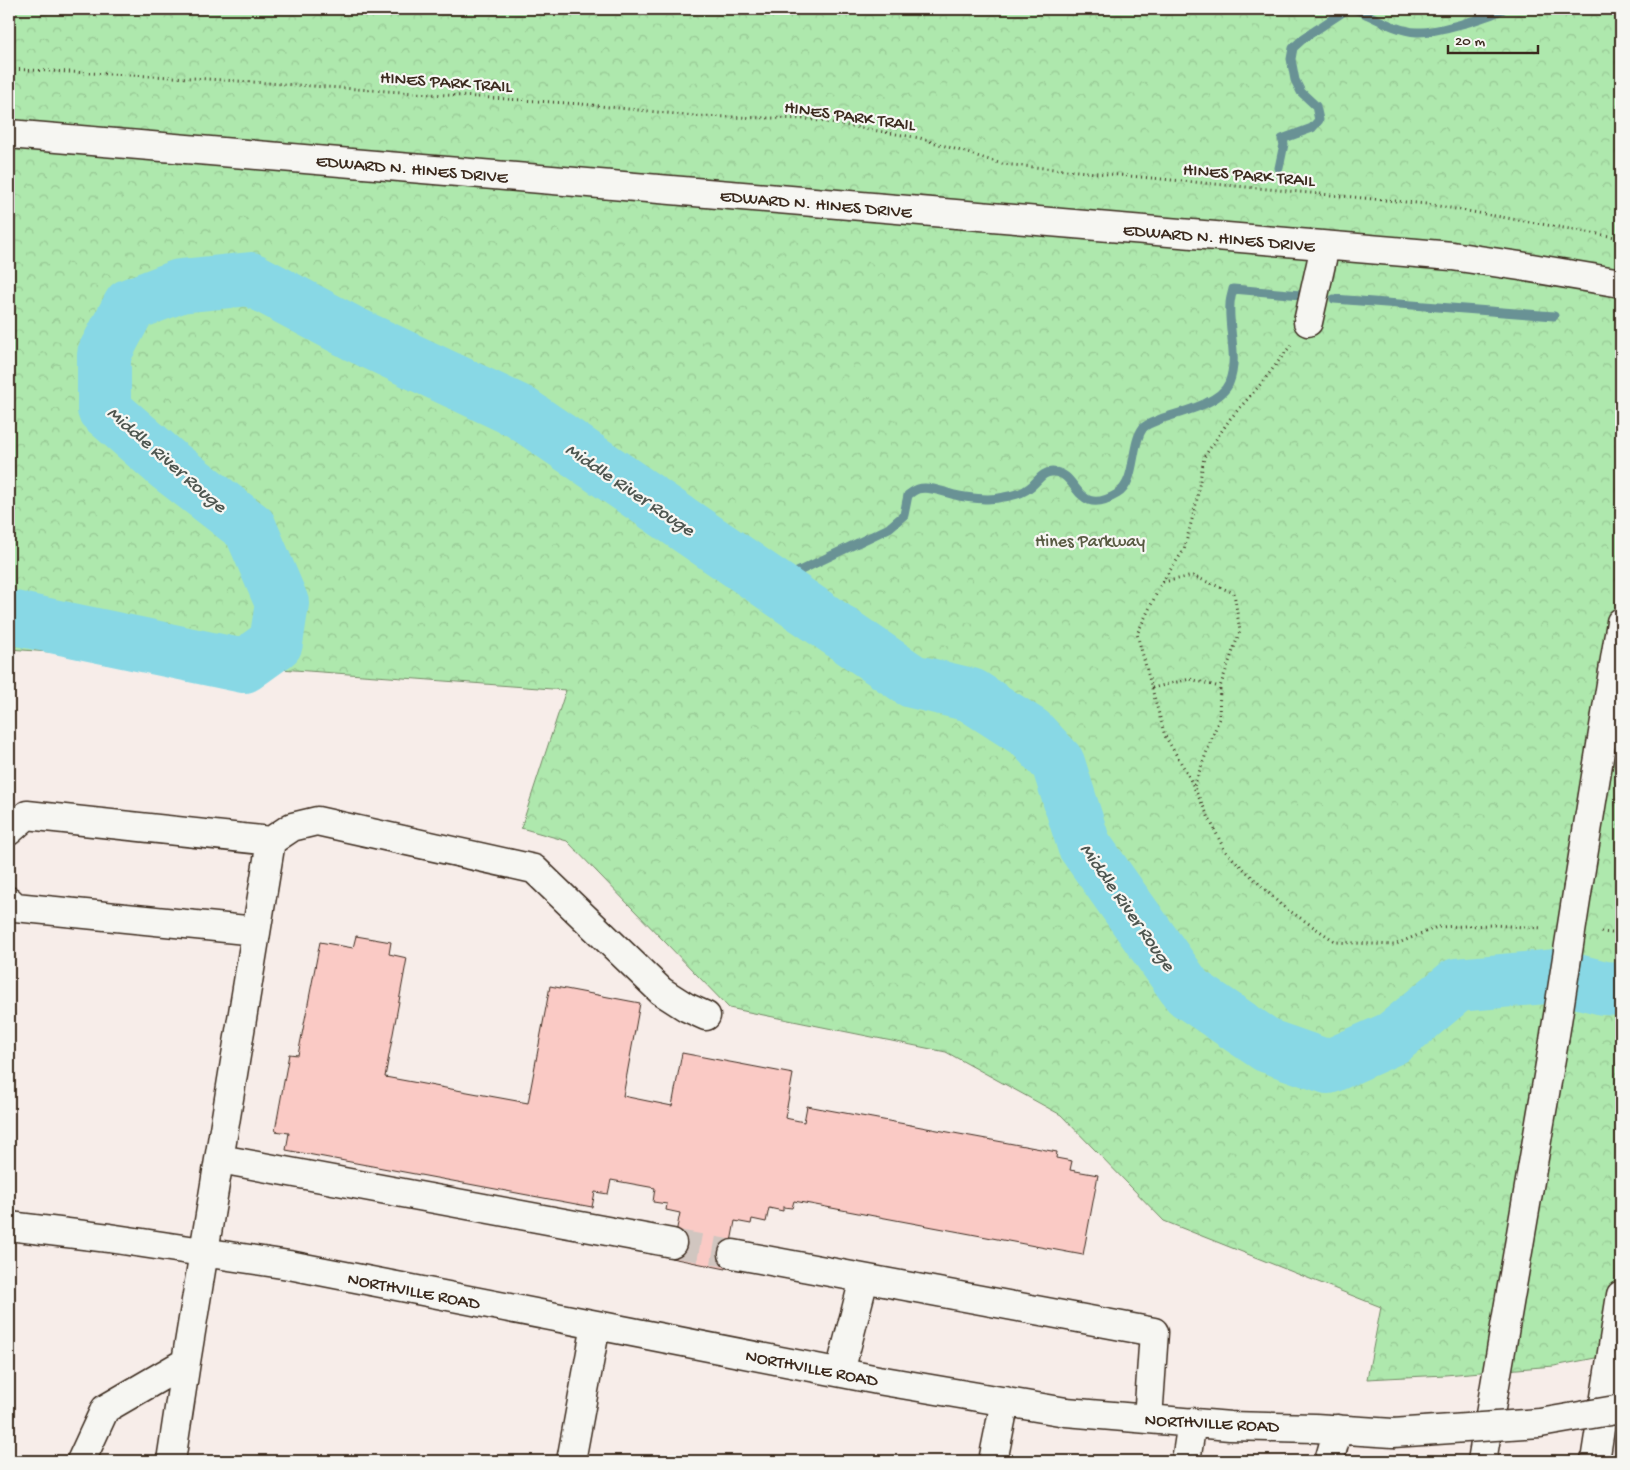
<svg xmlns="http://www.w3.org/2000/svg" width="1630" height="1470" font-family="'Gochi Hand',sans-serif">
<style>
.park{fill:url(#park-crowns);stroke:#748966}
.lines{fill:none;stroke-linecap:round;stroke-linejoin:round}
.stream{stroke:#699295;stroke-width:9}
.river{stroke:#88d8e5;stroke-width:54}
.building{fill:#facac5;stroke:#3b2a1e}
.minor-tunnel{stroke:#d1c6c0;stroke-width:28;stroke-dasharray:28 14;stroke-linecap:butt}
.minor-casing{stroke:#3b2a1e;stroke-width:31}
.highway-casing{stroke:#3b2a1e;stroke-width:31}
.path{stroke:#3b2a1e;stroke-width:3;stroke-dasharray:1 4;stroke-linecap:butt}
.minor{stroke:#f6f6f2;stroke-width:28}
.highway{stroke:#f6f6f2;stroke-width:28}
.minor-bridge-casing{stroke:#3b2a1e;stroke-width:31;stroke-linecap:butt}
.highway-bridge-casing{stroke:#3b2a1e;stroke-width:31;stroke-linecap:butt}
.minor-bridge{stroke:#f6f6f2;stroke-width:28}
.highway-bridge{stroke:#f6f6f2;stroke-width:28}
.labels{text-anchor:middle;stroke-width:4.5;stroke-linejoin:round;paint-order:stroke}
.street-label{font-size:18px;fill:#3b2a1e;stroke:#f6f6f2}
.park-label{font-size:18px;fill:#585a42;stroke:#f6f6f2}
.water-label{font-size:19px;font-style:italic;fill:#4e5650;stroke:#f6f6f2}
</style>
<defs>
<pattern id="park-crowns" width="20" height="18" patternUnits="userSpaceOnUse" patternTransform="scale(1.25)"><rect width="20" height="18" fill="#aee8ad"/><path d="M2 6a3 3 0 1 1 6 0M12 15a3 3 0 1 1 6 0" fill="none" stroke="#97c794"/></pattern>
</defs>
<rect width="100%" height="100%" fill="#f7ede9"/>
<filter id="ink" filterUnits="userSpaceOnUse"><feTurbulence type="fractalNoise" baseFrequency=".02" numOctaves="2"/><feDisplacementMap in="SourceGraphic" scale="10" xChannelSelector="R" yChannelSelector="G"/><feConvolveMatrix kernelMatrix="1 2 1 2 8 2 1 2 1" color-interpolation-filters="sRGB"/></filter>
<g filter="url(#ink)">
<path class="park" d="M9 9H1621V1353L1554 1366 1445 1375 1367 1379 1381 1307 1164 1221 1061 1115 946 1052 729 1008 567 841 521 828 566 690 9 649Z"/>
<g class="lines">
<path class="stream" d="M1355 9C1374 17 1396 31 1417 32 1435 33 1487 18 1503 9
M1279 168 1284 144 1282 139 1312 128 1319 120 1316 106 1301 92 1295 80 1291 59 1293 48 1304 38 1343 12 1346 9
M1334 299 1554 316
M772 584 889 528 904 515 908 495C911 493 915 490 918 489 930 485 947 494 959 496 972 498 990 501 1004 497 1011 496 1023 493 1029 488 1037 483 1042 471 1053 472 1079 472 1075 519 1117 494 1137 482 1130 445 1143 428 1148 423 1157 421 1163 418 1182 412 1221 403 1229 383 1239 358 1228 330 1230 304 1230 299 1232 294 1233 289L1301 295"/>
<path class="river" d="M9 617 244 666 276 643 282 603 250 528 167 464 104 409V354L130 305 180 286 251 279 354 334 520 412 912 681 971 695 1030 733 1058 763 1084 845 1188 992 1268 1046 1328 1067 1393 1038 1457 985 1557 976 1604 988 1621 989"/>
</g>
<path class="building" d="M356 936 391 942 389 954 407 958 385 1077 528 1103 550 986 640 1003 623 1096 672 1106 682 1053 793 1074 785 1118 804 1122 807 1106 1057 1152 1056 1158 1072 1161 1070 1170 1098 1175 1083 1255 794 1201 792 1208 783 1207V1211L769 1208 766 1222 752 1219 751 1224 735 1221 726 1269 671 1258 680 1213 666 1210 667 1204 653 1202 655 1188 611 1180 608 1194 595 1192 592 1207 286 1150 289 1133 275 1131 289 1054 298 1055 320 942 353 948Z"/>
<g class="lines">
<path class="minor-tunnel" d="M672 1243 733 1254"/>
<defs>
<path id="minor" d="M9 134 1452 256 1520 266 1621 283
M1308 322 1325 246
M9 831 27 815 271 841 186 1362 105 1409 81 1461
M271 841 292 827 317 821 534 869 661 991 686 1007 706 1016
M9 901 15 907 256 931
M220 1159 672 1243
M9 1226 109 1238 289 1265 878 1380 1066 1412 1230 1426 1315 1428 1393 1433
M733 1254 1154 1332 1148 1419
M840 1372 864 1279
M171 1461 186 1362
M571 1461 596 1325
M993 1461 1005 1401
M1186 1461 1192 1422
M1329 1461 1338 1429"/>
<path id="highway" d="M1578 887 1621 622
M1482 1461 1554 1041
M1595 1461 1621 1295"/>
</defs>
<use href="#minor" class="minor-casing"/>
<use href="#highway" class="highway-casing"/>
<path class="path" d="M9 69 192 78 581 104 695 116 807 119 920 138 1002 164 1427 204 1621 238
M1291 345 1265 379 1230 419 1204 457 1196 504 1184 550 1162 582 1137 634 1165 736 1186 771 1225 851 1281 905 1336 942 1394 945 1437 927 1493 925 1542 928
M1163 582 1193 576 1234 593 1240 631 1220 687 1219 719 1194 786
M1152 688 1190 679 1220 687
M1601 932 1621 934"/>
<use href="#minor" class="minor"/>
<use href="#highway" class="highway"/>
<defs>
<path id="minor-bridge" d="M1393 1433 1540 1423 1621 1409"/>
<path id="highway-bridge" d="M1554 1041 1578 887"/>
</defs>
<use href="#minor-bridge" class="minor-bridge-casing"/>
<use href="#highway-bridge" class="highway-bridge-casing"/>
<use href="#minor-bridge" class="minor-bridge"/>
<use href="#highway-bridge" class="highway-bridge"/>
</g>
</g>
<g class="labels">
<g class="street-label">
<text transform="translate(446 81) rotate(4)" y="6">HINES PARK TRAIL</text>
<text transform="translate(850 115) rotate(8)" y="6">HINES PARK TRAIL</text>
<text transform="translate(412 168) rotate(5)" y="6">EDWARD N. HINES DRIVE</text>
<text transform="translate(1249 174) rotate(5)" y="6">HINES PARK TRAIL</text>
<text transform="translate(816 203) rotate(5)" y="6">EDWARD N. HINES DRIVE</text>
<text transform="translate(1219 237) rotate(5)" y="6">EDWARD N. HINES DRIVE</text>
<text transform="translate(414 1290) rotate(11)" y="6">NORTHVILLE ROAD</text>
<text transform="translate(812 1367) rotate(11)" y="6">NORTHVILLE ROAD</text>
<text transform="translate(1212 1422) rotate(3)" y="6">NORTHVILLE ROAD</text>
</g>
<g class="park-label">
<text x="1090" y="546">Hines Parkway</text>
</g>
<g class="water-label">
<text transform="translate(168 458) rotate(41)" y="7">Middle River Rouge</text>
<text transform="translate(631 488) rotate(34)" y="7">Middle River Rouge</text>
<text transform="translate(1129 906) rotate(55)" y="7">Middle River Rouge</text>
</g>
</g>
<rect width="1630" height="1470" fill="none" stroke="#f6f6f2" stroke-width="30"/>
<rect x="15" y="15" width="1600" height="1440" fill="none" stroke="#3b2a1e" stroke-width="2" filter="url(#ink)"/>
<path d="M1448 45v8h90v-8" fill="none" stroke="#3b2a1e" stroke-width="2.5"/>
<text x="1455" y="45" font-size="15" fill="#3b2a1e" stroke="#f6f6f2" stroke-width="4" paint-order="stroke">20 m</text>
</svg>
